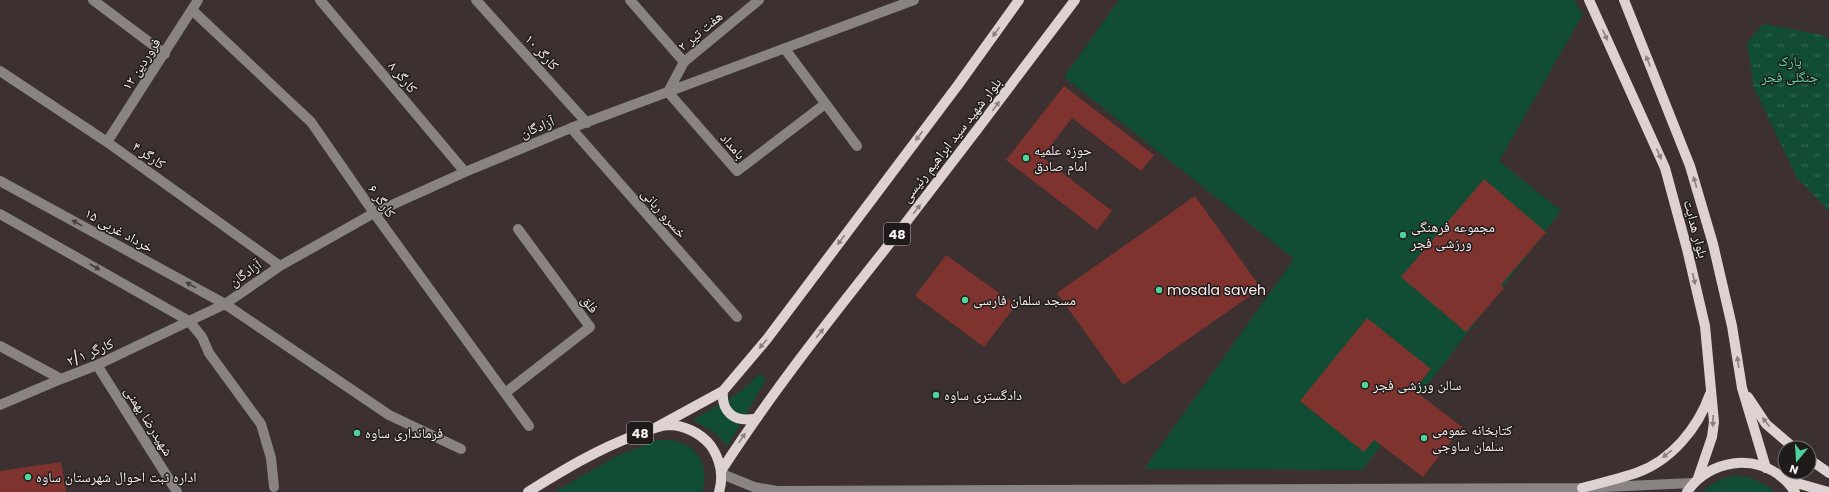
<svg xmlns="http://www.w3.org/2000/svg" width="1829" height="492" font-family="Poppins,'Noto Naskh Arabic',sans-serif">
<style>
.grass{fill:#114d34}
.park{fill:url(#park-tufts)}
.building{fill:#7e332e}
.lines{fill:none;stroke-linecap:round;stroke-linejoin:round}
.minor{stroke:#898382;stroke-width:10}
.major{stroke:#ded2d0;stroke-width:10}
.oneway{fill:#88807e}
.oneway2{fill:#443f3e}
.poi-dot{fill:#4ed39a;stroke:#1f1b1a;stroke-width:1.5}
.labels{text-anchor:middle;stroke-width:3;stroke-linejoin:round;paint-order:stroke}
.shield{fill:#1f1b1a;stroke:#b8b1b0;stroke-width:1}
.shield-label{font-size:13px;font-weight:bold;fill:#f9f1f0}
.street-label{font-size:14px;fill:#f9f1f0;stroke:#1f1b1a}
.park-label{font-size:14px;fill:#5fd9a2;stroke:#1f1b1a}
.poi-label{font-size:14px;fill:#f9f1f0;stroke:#1f1b1a;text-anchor:start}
</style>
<defs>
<pattern id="park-tufts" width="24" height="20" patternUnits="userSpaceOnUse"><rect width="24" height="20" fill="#114d34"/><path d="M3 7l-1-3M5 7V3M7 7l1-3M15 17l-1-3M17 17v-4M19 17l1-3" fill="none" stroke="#346752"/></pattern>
</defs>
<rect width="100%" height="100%" fill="#3c3130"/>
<path class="grass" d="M1119 0H1574L1583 14 1499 161 1561 211 1362 470 1144 469 1294 259 1064 77Z
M759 374 766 379 728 446 715 433 693 420 740 392Z
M658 440C690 437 713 460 702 492H554L617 456Z
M1732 476C1750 476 1762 480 1774 492H1703C1712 483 1720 479 1732 476Z"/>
<path class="park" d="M1763 24 1823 35 1829 39V211L1797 178 1754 88 1747 43Z"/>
<path class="building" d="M1064 86 1154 155 1141 171 1072 118 1042 157 1112 211 1097 230 1006 160Z
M1484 179 1546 232 1501 285 1504 288 1466 332 1401 277Z
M1195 196 1261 288 1123 385 1057 293Z
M946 255 1016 305 984 347 915 296Z
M1367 318 1431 369 1414 390 1462 427 1423 477 1374 440 1364 452 1300 401Z
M61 462 66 492H0V471Z"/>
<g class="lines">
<path class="minor" d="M93 0 165 54
M320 0 465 172
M476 0 587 123
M630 0 684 62
M192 10 311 122 374 213 529 426
M785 49 857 146
M0 71 107 142 280 266
M668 92 737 171 825 104
M668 92 684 62 759 0
M571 128 737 317
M107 142 198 0
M0 181 225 304 389 415 461 449
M0 214 189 321 202 337 209 353 261 424 271 458 274 487
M0 346 61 379
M97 365 177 492
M505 393 590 327 518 229
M0 405 61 379 97 365 225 304 280 266 374 213 465 172 571 128 914 0
M722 474 754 487 777 491 1582 488 1693 483"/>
<path class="major" d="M1589 0 1665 168 1687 249 1705 326 1714 422 1712 437 1698 478
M1624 0 1690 166 1713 244 1732 326 1742 388 1766 468
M723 391C721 412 734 422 754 419
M1748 397 1766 424 1794 448
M657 427 723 391 767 339 958 85 1019 0
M1809 459 1829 473
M721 471C774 389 834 314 894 238 955 159 1015 80 1075 0
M1786 480 1828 492
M1582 488C1600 483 1618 479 1636 473 1671 461 1698 428 1710 394
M528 492C563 470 598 449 636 435 646 431 657 426 668 425 684 425 701 433 711 446 720 459 724 476 719 492
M1687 492C1708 460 1756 452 1785 480 1789 483 1792 488 1795 492"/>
</g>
<defs><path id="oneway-solid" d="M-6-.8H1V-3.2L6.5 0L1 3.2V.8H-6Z"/></defs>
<g class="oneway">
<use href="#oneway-solid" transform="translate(996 32) rotate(126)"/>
<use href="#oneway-solid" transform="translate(1605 35) rotate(66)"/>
<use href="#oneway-solid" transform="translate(1648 61) rotate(-112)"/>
<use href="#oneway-solid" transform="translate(996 106) rotate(-53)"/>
<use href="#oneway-solid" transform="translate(919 136) rotate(127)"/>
<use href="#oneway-solid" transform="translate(1659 154) rotate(66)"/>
<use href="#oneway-solid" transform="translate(1695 182) rotate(-106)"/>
<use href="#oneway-solid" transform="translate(917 209) rotate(-52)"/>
<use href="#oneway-solid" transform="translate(841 240) rotate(127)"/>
<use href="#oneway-solid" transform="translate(1694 279) rotate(77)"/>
<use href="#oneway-solid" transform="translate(820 333) rotate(-52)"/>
<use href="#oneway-solid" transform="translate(763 344) rotate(130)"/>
<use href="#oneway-solid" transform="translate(1738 362) rotate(-99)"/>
<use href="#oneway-solid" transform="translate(1713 421) rotate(91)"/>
<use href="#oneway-solid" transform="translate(1766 422) rotate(-129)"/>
<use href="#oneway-solid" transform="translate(742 438) rotate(-57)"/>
<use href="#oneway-solid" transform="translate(1667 454) rotate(142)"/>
</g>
<g class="oneway2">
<use href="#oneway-solid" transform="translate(77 223) rotate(-151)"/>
<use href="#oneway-solid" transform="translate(95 267) rotate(30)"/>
<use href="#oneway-solid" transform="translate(191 285) rotate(-151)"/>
</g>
<g class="poi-dot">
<circle cx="1026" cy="158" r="4"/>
<circle cx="1403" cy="235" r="4"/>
<circle cx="1159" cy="290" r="4"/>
<circle cx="965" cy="300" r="4"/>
<circle cx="1365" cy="385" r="4"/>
<circle cx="936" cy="395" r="4"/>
<circle cx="357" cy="433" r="4"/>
<circle cx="1424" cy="438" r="4"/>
<circle cx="28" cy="477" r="4"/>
</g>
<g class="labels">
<g class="shield">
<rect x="884" y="223" width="26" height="22" rx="3"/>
<rect x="627" y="422" width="26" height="22" rx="3"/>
</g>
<g class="shield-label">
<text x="897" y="239">48</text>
<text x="640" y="438">48</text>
</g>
<g class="street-label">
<text transform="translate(700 31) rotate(-40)" y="5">هفت تیر ۲</text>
<text transform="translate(542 52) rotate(48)" y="5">کارگر ۱۰</text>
<text transform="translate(141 64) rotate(-57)" y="5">۱۲ فروردین</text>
<text transform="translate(403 77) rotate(50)" y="5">کارگر ۸</text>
<text transform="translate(537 127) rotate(-22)" y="5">آزادگان</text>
<text transform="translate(951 140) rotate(-52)" y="5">بلوار شهید سید ابراهیم رئیسی</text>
<text transform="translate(733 146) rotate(49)" y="5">بامداد</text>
<text transform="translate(149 155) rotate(35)" y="5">کارگر ۴</text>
<text transform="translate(382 201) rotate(55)" y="5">کارگر ۶</text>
<text transform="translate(664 213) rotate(49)" y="5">خسرو ربانی</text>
<text transform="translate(1696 229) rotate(75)" y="5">بلوار هدایت</text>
<text transform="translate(119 230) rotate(29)" y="5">۱۵ خرداد غربی</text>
<text transform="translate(245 273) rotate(-35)" y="5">آزادگان</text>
<text transform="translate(590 304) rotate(53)" y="5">فلق</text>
<text transform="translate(90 352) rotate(-23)" y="5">کارگر ۲/۱</text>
<text transform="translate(149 421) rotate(58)" y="5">شهیدرضا بهمنی</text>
</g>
<g class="park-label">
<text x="1790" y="66">پارک<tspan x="1790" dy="16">جنگلی فجر</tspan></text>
</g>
<g class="poi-label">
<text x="1034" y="155">حوزه علمیه<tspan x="1034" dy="16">امام صادق</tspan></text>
<text x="1411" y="232">مجموعه فرهنگی<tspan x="1411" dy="16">ورزشی فجر</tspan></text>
<text x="1167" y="295">mosala saveh</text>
<text x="973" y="305">مسجد سلمان فارسی</text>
<text x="1373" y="390">سالن ورزشی فجر</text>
<text x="944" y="400">دادگستری ساوه</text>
<text x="1432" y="435">کتابخانه عمومی<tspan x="1432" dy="16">سلمان ساوجی</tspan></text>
<text x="365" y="438">فرمانداری ساوه</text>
<text x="36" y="482">اداره ثبت احوال شهرستان ساوه</text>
</g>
</g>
<g transform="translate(1797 460) rotate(198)"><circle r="19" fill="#1f1b1a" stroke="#767170"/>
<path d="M0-3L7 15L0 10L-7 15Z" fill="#4ed39a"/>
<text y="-6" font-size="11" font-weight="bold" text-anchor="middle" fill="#f9f1f0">N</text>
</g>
</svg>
